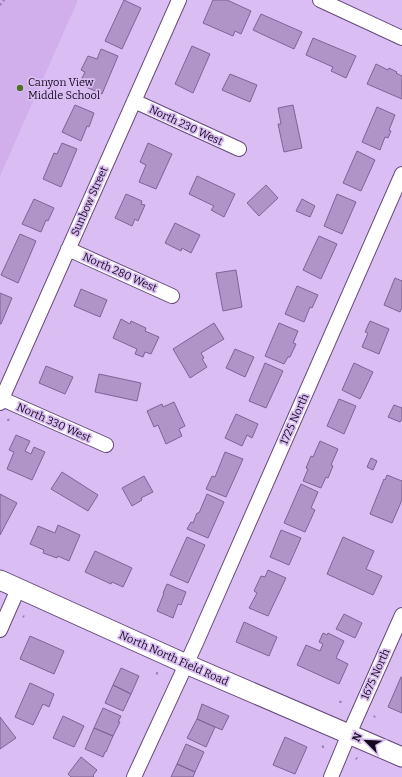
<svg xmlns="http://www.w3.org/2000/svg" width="402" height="777" font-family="Bitter,serif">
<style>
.built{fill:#d0afec}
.building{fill:#b094c8;stroke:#7e6394}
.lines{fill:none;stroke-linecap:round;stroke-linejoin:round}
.street-casing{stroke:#654b7a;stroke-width:16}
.secondary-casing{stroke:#654b7a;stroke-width:21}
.path{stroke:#9780aa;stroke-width:2.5;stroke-dasharray:2 3;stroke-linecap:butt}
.street{stroke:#fff;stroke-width:14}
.secondary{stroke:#fff;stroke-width:19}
.poi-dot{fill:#506f25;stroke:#dabdf3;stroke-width:1.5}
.labels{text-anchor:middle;stroke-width:3.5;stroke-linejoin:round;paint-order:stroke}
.poi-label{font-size:11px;fill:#150a1d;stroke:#dabdf3;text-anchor:start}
.street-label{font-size:11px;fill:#150a1d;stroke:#dabdf3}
</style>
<rect width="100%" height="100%" fill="#dabdf3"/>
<path class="built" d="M0 0H78L0 176Z"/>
<path class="building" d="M124 0 141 8 122 49 105 41Z
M213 0H227L251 11 241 34 235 31 233 36 203 23Z
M261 14 302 32 294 49 253 30Z
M313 38 356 56 346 78 331 71 333 67 306 55Z
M192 46 210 54 193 93 175 84Z
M101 49 118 56 102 94 79 84 85 72 81 70 88 56 97 59Z
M376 64 388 70 389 68 397 72 396 73 402 76V99L367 84Z
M230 74 257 85 250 102 222 90Z
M75 105 94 113 89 127 87 126 81 141 62 132Z
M293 105 302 148 284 152 278 124H281L278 108Z
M377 107 395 115 389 130 391 131 388 138 385 137 380 150 362 142Z
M62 143 77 149 61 187 43 179 54 153 57 154Z
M148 143 172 154 156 189 139 182 146 165 140 162Z
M357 151 375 160 361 191 343 183Z
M197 176 235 194 224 217 211 210 214 206 189 194Z
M266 185 278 198 259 216 247 203Z
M126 194 142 201 141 204 145 205 138 221 135 219 132 226 115 218Z
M337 194 356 202 342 234 324 226Z
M34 199 54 208 48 221 46 220 41 232 22 224Z
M302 199 315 206 310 217 296 211Z
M175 223 200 235 191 253 182 248 181 251 165 243Z
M20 234 36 241 18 283 1 275Z
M319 236 337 244 321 279 303 270Z
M236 270 242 307 223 311 216 273Z
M395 278 402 281V308L400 312 384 305Z
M297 286 318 295 312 308 310 307 304 322 285 314Z
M81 289 107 300 100 317 74 306Z
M0 293 12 298 1 324H0Z
M121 319 130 324 131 321 146 328 145 331 159 337 151 354 145 352 143 357 135 354 137 349 113 338Z
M370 321 389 329 379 354 362 347 368 333 365 332Z
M214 323 224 339 201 353 204 358 202 359 207 367 190 378 173 349Z
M279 323 298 331 293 343 296 344 290 357H288L284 364 265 356Z
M235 349 254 357 245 377 226 368Z
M265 363 283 371 266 408 249 401Z
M354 363 373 372 360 399 342 390Z
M46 366 73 377 65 394 39 383Z
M99 374 141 383 137 401 95 392Z
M339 399 356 406 344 434 327 426Z
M174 402 185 426 179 429 182 436 166 444 158 425 154 427 147 411 162 404 163 407Z
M394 405 402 408V419L400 422 388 417Z
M236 414 258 424 252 438 247 435 242 446 225 438Z
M16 435 30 441 25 451 31 454 34 447 45 452 32 480 7 469 14 452 9 450Z
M320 441 338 449 331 465 333 466 328 478 326 477 321 488 303 481 308 469 306 468 311 456 313 457Z
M225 452 243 459 226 497 206 489 212 476 215 477Z
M371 458 377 461 373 470 367 467Z
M62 472 98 495 88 511 51 489Z
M387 475 402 481V500L392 523 370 514 384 479 385 480Z
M144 476 153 492 141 498 142 500 132 506 122 488Z
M301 484 318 492 311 508 315 510 305 532 284 523Z
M0 494 17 503 0 535Z
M207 494 224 502 208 538 187 529 191 522 193 523 197 513H199Z
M58 525 80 535 69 561 58 556 57 558 43 553 44 550 30 544 38 526 55 533Z
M281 530 301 538 289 565 270 557Z
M187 537 205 545 188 583 170 575Z
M343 537 374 551 366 569 382 576 373 595 327 574Z
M95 551 132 568 123 587 112 582 111 584 85 572Z
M268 570 286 578 268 616 249 608 257 593 254 591 261 576 265 577Z
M167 584 186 592 181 605 178 604 173 618 157 611 164 593H163Z
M344 614 362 623 355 638 336 629Z
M244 622 277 637 269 656 236 642Z
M323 633 327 635 328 633 344 641 336 658 348 664 339 684 297 665 306 645 320 651 323 644 319 642Z
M30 636 64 651 54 674 20 659Z
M121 668 139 676 131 694 113 685Z
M401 677H402V713L388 707Z
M30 683 54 694 49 707 43 704 33 725 15 717Z
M113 685 131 694 123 711 105 703Z
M202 704 229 716 222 730 197 719Z
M103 708 121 716 118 722H120L113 736 94 728Z
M63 716 84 726 74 747 53 738Z
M0 717 16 738 0 749Z
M197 719 215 727 206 747 187 738Z
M94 728 113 736 106 752H105L103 757 85 749Z
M285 737 307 747 295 774 273 765Z
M186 744 204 752 195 772 177 764Z
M81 757 97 770 93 775 94 776 93 777H71L68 774Z
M177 764 195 772 193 777H171Z"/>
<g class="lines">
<defs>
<path id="street" d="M320 0 402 38
M134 101 239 149
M68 249 172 296
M2 399 106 445
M0 403 179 0
M0 630 18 589
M134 777 196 643 402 174
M331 777 349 734 402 615"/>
<path id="secondary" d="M0 580 186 664 402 757"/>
</defs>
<use href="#street" class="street-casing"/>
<use href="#secondary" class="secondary-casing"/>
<path class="path" d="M0 5 4 0
M8 419 9 422
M23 616 24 617
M156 673 159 674
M340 701 341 703
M374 717 375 716
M322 747 325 746
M356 758 357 759"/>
<use href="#street" class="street"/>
<use href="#secondary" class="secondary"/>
</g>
<circle class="poi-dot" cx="20" cy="88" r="4"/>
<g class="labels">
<g class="poi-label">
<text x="28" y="86">Canyon View<tspan x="28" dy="13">Middle School</tspan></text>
</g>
<g class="street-label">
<text transform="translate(186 125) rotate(25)" y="4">North 230 West</text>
<text transform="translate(89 201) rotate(-66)" y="4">Sunbow Street</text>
<text transform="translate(120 272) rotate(24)" y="4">North 280 West</text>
<text transform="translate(294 419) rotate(-66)" y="4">1725 North</text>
<text transform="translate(54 422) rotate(24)" y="4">North 330 West</text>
<text transform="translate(174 658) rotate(24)" y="4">North North Field Road</text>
<text transform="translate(375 674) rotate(-66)" y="4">1675 North</text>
</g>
</g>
<g transform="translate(366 741) rotate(294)" stroke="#dabdf3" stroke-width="3" paint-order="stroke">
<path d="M0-3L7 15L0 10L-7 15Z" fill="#150a1d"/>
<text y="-6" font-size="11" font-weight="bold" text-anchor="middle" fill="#150a1d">N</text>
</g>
</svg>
